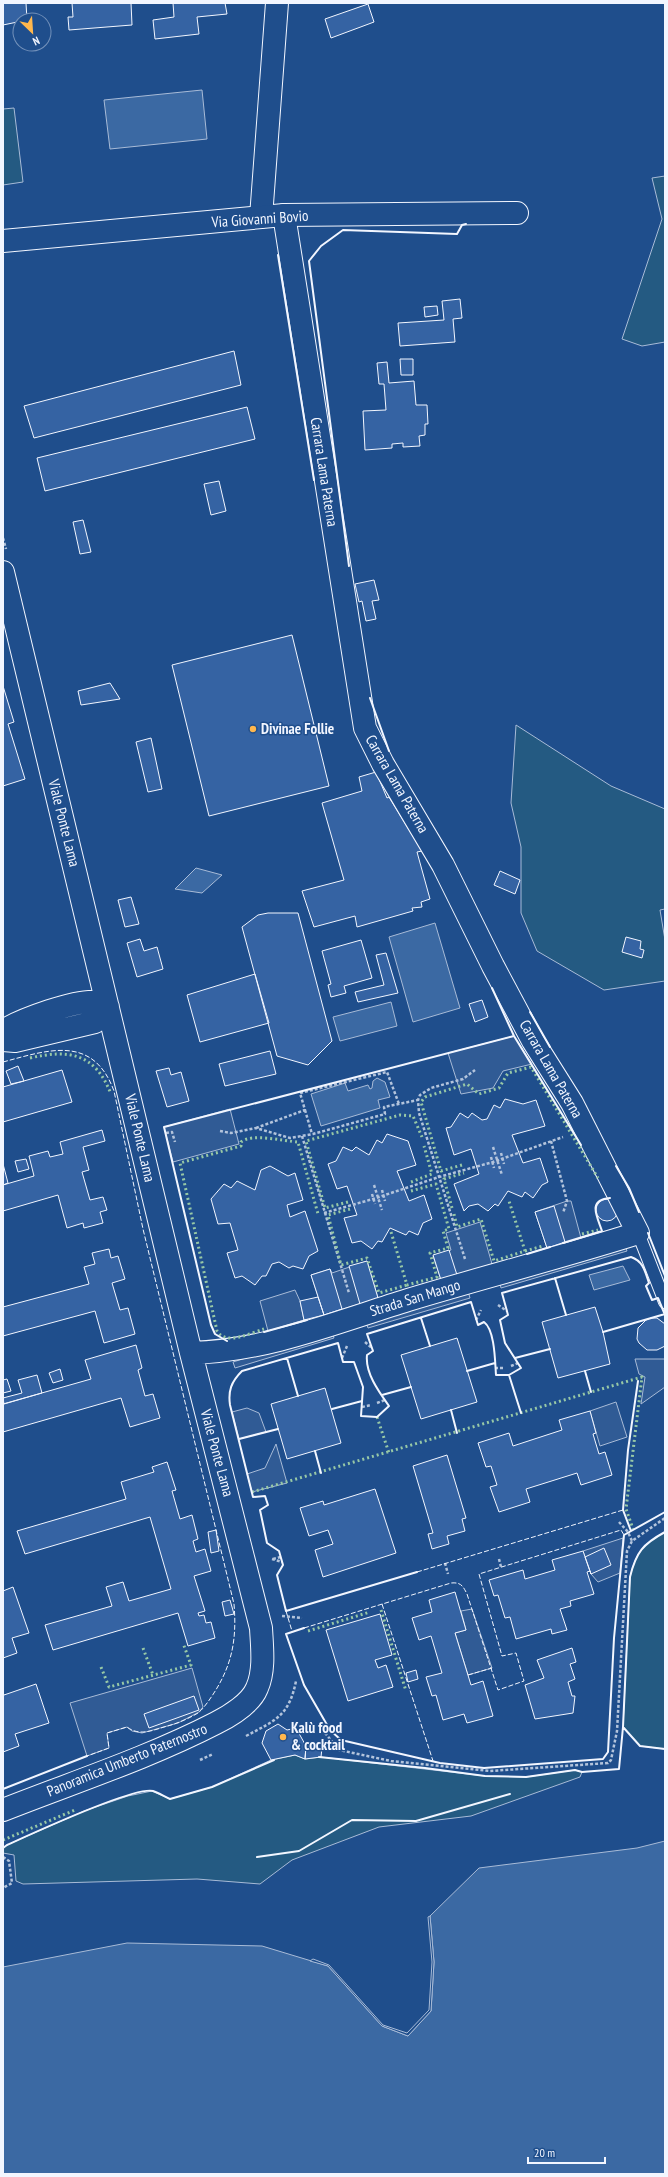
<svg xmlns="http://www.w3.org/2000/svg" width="668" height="2177" font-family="'PT Sans Narrow',sans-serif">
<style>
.green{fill:#245a82;stroke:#a8bbd7}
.parking{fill:#305b95;stroke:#a8bbd7}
.water{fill:#3b69a3;stroke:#a8bbd7}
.pier{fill:#1f4e8c;stroke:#a8bbd7}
.building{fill:#3563a3;stroke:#f2f6ff}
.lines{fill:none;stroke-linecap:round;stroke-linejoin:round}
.service-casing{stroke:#f2f6ff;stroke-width:14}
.minor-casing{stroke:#f2f6ff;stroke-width:24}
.secondary-casing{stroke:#f2f6ff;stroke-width:24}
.path{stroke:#b3c4dc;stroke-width:2.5;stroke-dasharray:3 2;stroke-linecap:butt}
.service{stroke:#1f4e8c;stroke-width:12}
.minor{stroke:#1f4e8c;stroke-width:22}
.secondary{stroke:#1f4e8c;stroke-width:22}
.hedge{stroke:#97c8a6;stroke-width:3;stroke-dasharray:2 3;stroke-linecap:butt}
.fence{stroke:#f2f6ff;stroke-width:1;stroke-dasharray:5 2;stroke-linecap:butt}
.wall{stroke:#f2f6ff;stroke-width:2}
.poi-dot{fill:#ffb74d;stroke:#1f4e8c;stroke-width:1.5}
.labels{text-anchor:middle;stroke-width:3;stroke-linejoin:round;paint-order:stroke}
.street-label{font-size:15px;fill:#f2f6ff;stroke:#1f4e8c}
.poi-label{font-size:15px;font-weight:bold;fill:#f2f6ff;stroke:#1f4e8c;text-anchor:start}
</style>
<rect width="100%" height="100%" fill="#1f4e8c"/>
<path class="green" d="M14 108 23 182 3 185V109Z
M665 176V342L642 346 622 339 662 219 652 178Z
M516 725 611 786 665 809V909L660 910 665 940V981L604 990 537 951 521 913V847L511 803Z
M665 1532V1749L640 1746 623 1727 630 1577C636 1552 643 1544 665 1532Z
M295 1755 305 1759 321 1757 485 1776 526 1777 575 1770 582 1772 580 1777 471 1816 379 1827 292 1860 260 1884 197 1879 23 1884 16 1881 14 1855 3 1853V1848L7 1845 84 1811 128 1796 152 1791 170 1799 212 1787 271 1760Z"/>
<path class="parking" d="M514 1036 532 1064 503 1071 493 1088 461 1094 448 1053Z
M230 1109 239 1144 173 1162 164 1127Z
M567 1201H571L581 1238 547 1248 535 1212Z
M480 1222 492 1264 441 1280 433 1256 451 1250 446 1233Z
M625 1246 627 1251 501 1288 499 1280Z
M367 1261 378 1298 324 1315 311 1275 330 1269 332 1273Z
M295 1290 300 1301 304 1320 268 1331 260 1301Z
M468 1291 470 1298 368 1328 365 1320Z
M332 1331 334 1338 235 1368 233 1362Z
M635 1359H665V1387L641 1404 645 1377 639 1374Z
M616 1402 627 1437 600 1446 590 1411Z
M247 1408 259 1413 266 1432 239 1439 232 1412Z
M276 1444 287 1483 252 1492 247 1474 265 1468Z
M623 1538 620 1573 598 1582 591 1574 583 1551Z
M472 1609 492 1668 468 1675 455 1633 466 1630 461 1611Z
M192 1668 203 1707 199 1712 178 1723 142 1733 132 1731 127 1727 107 1733 109 1748 87 1756 70 1703Z"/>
<path class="water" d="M202 90 207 139 110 149 104 100Z
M196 868 222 875 202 893 175 889Z
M435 923 460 1008 413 1022 389 937Z
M391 1002 397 1026 340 1041 333 1017Z
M377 1078 385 1082 390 1097 378 1100 380 1108 321 1126 311 1094 345 1083 348 1091 368 1085 370 1089 372 1088 373 1081Z
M623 1266 630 1280 594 1290 589 1275Z
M665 1841V2174H3V1967L127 1943 262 1946 328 1966 382 2026 408 2036 431 2011 434 1962 430 1916 479 1868 637 1848Z"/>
<path class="pier" d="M430 1916 434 1962 431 2011 408 2036 382 2026 328 1966 310 1961 313 1959 329 1965 383 2025 407 2033 429 2010 432 1962 428 1917Z"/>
<path class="building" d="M3 3H26L27 20 3 25Z
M72 3H131L132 25 69 30 68 17H73Z
M173 3H225L227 14 197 17 199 34 155 39 153 20 174 17Z
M368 4 374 22 331 38 325 19Z
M460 299 462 318 453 319 455 342 400 346 398 323 444 320 442 301Z
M437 306 438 315 425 317 424 307Z
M234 351 241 385 34 438 24 406Z
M400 359H413V375H401Z
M387 362 389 383 414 381 416 405H427L428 424H425V435L419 436 420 446 403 447V443L392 444V448L365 450 363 411 386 410 384 384H379L377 363Z
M247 407 255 439 45 491 37 458Z
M219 481 226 511 211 515 204 484Z
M83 520 91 552 80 554 73 522Z
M374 580 379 600 372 601 376 619 366 621 362 601 359 602 355 584Z
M292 635 329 786 209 816 172 665Z
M110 683 120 699 81 705 78 691Z
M3 686 14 722 8 724 25 779 3 786Z
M151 738 162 789 148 792 136 742Z
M376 772 387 798 389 797 422 851 417 852 430 899 421 902 422 907 412 908 413 911 357 927 355 916 314 927 302 891 344 880 322 803 362 791 359 777Z
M500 871 520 880 515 894 494 885Z
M131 897 139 924 125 927 118 900Z
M268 913H298L332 1041 308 1065 277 1056 242 927 258 915Z
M626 937 641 941 640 949 644 950 642 958 622 952Z
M140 939 144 951 157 947 163 969 137 977 127 943Z
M361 940 372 978 344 986 346 993 331 997 328 985 331 984 322 951Z
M386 953 398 993 358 1002 355 992 384 985 376 955Z
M255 974 269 1023 200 1042 187 995Z
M482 1000 488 1017 475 1022 469 1004Z
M270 1051 276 1074 225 1086 219 1064Z
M18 1066 24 1081 11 1084 6 1071Z
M169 1068 171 1075 181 1072 189 1101 167 1107 156 1071Z
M62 1070 72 1102 3 1122V1087Z
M505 1099 523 1104 536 1100 545 1126 512 1135 523 1163 540 1158 548 1182 542 1185 533 1198 525 1192 522 1197 508 1191 498 1206 495 1204 488 1211 478 1204 469 1206 464 1211 454 1184 479 1174 471 1149 454 1155 446 1128 451 1127 460 1113 468 1118 472 1113 482 1120 487 1119 494 1105 500 1108Z
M102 1130 105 1141 83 1147 89 1170 82 1172 90 1200 103 1197 107 1210 100 1212 103 1223 84 1228 83 1223 67 1228 58 1195 3 1211V1185L34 1176 29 1156 48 1151 50 1157 63 1154 60 1142Z
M387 1134 408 1141 416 1165 397 1171 409 1201 424 1195 432 1219 423 1223 418 1235 409 1231 406 1235 390 1228 382 1242 378 1241 372 1249 361 1241 352 1243 344 1218 357 1215 347 1186 337 1189 328 1164 336 1161 343 1147 352 1151 356 1147 369 1155 377 1140 382 1143Z
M26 1159 29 1169 18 1172 15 1161Z
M3 1164 8 1183 3 1185Z
M270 1166 288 1176 295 1173 303 1200 287 1205 290 1217 305 1211 318 1251 309 1256 303 1269 293 1266 289 1268 279 1262 272 1264 266 1276H262L255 1285 242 1276 235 1278 227 1253 238 1250 230 1223 218 1224 211 1199 224 1184 231 1188 237 1181 255 1190 261 1170Z
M596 1210a11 11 0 1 1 22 0a11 11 0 1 1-22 0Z
M554 1206 565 1242 547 1248 535 1212Z
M109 1249 111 1258 118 1256 125 1279 112 1283 120 1310 128 1308 135 1334 104 1343 95 1311 3 1336V1307L89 1284 84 1267 95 1264 92 1253Z
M449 1250 457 1275 441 1280 433 1255Z
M367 1261 378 1298 360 1304 349 1266Z
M330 1269 342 1309 324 1315 311 1275Z
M318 1297 324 1315 304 1320 300 1301Z
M595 1307 603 1332 610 1364 558 1378 542 1322Z
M651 1318H657L665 1324V1346L657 1350H647L639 1343 637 1339 638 1328 646 1320Z
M457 1338 477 1402 421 1419 401 1355Z
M136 1345 142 1368 138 1370 145 1396 153 1394 160 1418 130 1427 121 1398 3 1432V1404L91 1379 85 1360Z
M60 1369 63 1380 53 1383 49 1373Z
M37 1375 42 1393 4 1404 3 1398 22 1393 18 1380Z
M7 1379 11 1391 3 1393V1380Z
M325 1388 341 1443 287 1459 271 1404Z
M590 1411 596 1433 593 1434 599 1454 605 1452 612 1475 581 1485 577 1473 526 1489 530 1502 499 1512 490 1487 497 1485 491 1466 486 1467 478 1443 509 1433 513 1446 562 1430 559 1420Z
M447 1455 466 1518 462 1519 465 1531 447 1536 449 1544 432 1549 428 1534 433 1533 413 1466Z
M167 1462 176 1490 172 1491 180 1519 192 1515 198 1539 193 1541 196 1552 205 1549 211 1571 194 1576 205 1611 198 1613 199 1616 204 1615 206 1623 211 1622 215 1638 188 1646 178 1613 53 1650 45 1625 112 1606 106 1587 123 1582 129 1601 171 1589 150 1517 25 1554 17 1531 126 1499 121 1482 154 1472 152 1467Z
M375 1489 396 1553 323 1577 315 1550 333 1544 328 1530 309 1536 300 1508 323 1501 324 1505Z
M216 1530 219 1551 211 1553 208 1532Z
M604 1548 611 1565 591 1574 585 1557Z
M583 1551 591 1574 590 1571 587 1572 594 1594 570 1601 571 1606 560 1609 567 1630 552 1634 551 1629 516 1639 510 1617 505 1618 498 1595 494 1596 489 1580 523 1570 525 1579 555 1570 552 1560Z
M13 1587 29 1633 12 1638 17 1653 3 1658V1591Z
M455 1592 466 1630 455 1633 471 1685 483 1681 493 1716 467 1723 464 1714 443 1720 436 1695 432 1696 426 1677 442 1673 431 1636 419 1640 412 1618 432 1612 429 1600Z
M230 1600 234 1614 225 1616 222 1602Z
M380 1614 392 1655 375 1660 378 1668 386 1665 393 1687 348 1701 326 1630Z
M572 1648 576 1662 570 1664 575 1679 568 1682 572 1696H575L573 1713 535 1719 525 1685 544 1678 537 1660Z
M416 1670 418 1679 408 1682 406 1673Z
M36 1684 49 1723 15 1734 19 1746 3 1752V1693L4 1695Z
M194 1696 199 1710 149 1728 144 1714Z
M278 1724 287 1730 296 1728 306 1746 305 1759 295 1755 271 1760 262 1743 266 1731Z
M306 1746 322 1748 321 1757 305 1759Z"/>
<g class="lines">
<defs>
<path id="service" d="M638 1233 665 1302"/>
<path id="minor" d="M261 217 277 3
M3 572 191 1353 261 1628C262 1647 265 1670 257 1688 251 1703 230 1716 216 1723 148 1758 74 1782 3 1810
M3 1031C20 1020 77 999 97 1002 101 1003 105 1006 108 1007L103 1016 95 1022 15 1041 3 1040
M191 1353C266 1351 337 1322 408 1300 484 1277 562 1257 638 1233L572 1103 533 1041 493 966 443 865 383 764 365 728 284 215"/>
<path id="secondary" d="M3 241 284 215 517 213"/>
</defs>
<use href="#service" class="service-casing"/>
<use href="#minor" class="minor-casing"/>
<use href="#secondary" class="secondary-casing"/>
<path class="path" d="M3 538 6 549
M305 1110 312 1134
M256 1128 305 1110 300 1093 387 1072 399 1104
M220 1131 231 1133 256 1128 290 1138 313 1134 385 1114 384 1107 418 1100
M166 1133 172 1132 175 1142
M302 1136 349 1293
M551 1141 567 1201 563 1213
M493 1147 502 1175
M501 1153 504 1164
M491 1157 494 1168
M374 1185 382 1210
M382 1190 385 1201
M372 1194 375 1204
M324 1213 373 1199 439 1177 493 1162 563 1137
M465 1259 419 1113 418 1100 420 1095 431 1088 463 1079 475 1070
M498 1305 507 1311
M476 1320 481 1310
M365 1342 372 1348
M342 1358 347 1346
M511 1366 518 1363
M495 1368H505
M377 1403 385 1400
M362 1407 371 1405
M619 1522 628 1532 632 1541
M272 1559 282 1562
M273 1559 281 1557
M499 1559 501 1567
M445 1563 448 1574
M282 1616 302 1618
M325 1733 339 1750 391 1761 490 1771 608 1763 611 1760 617 1731 627 1551 632 1541 665 1518
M246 1736C276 1720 289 1716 296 1681
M200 1760 213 1754
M3 1857 9 1861 12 1883 3 1888"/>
<use href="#service" class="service"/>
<use href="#minor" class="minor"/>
<use href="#secondary" class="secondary"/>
<path class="hedge" d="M30 1058C69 1049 95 1053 111 1094
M462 1165 441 1171 421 1102 425 1097 467 1084 479 1094 499 1088 508 1073 531 1067 598 1178
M411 1182 432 1174 424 1146
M348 1202 325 1208 306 1141 400 1115 413 1116 422 1137
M452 1208 444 1179 464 1173
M350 1209 328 1215 341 1265 367 1258 379 1293 407 1285
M454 1214 457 1227 481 1219 494 1261 525 1251 509 1201
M391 1232 407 1285 437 1277 430 1253 448 1248 443 1231 449 1229 436 1184 411 1191
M582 1234 598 1230
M525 1251 543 1246
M264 1329C250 1333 226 1346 217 1331L180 1163 241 1146V1142C252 1133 283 1141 298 1142L318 1214
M377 1417 389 1453
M252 1492 642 1377 626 1509 633 1529
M381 1610 406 1691
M308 1631 370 1612
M143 1648 153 1675
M101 1667 109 1687 191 1665 183 1643
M3 1840 75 1810"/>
<path class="fence" d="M3 1062C48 1050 93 1034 114 1091L143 1229 234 1604C237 1640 232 1666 212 1696 208 1702 203 1709 198 1713 188 1719 176 1724 164 1727 151 1731 139 1736 127 1727L107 1733 109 1748 87 1756
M417 1572 623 1510
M382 1604 433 1761
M286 1611 292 1631
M304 1628 451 1583C461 1582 463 1586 467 1594L498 1690 524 1681 516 1653 502 1656 479 1574 621 1530 624 1535
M468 1675 492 1668"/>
<path class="wall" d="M278 255 314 480
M349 566 309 261 321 246 343 230 457 234 462 225 466 224
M370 698 389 751
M530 1012 550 1047
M514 1036 581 1145
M616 1166 629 1188 639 1212
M648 1233 665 1276
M563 1243 602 1231C597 1216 587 1200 610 1198
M527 1254 550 1247
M555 1278 566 1315
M421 1318 430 1346
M264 1332 307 1320
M603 1332 665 1314
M227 1341 215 1334 211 1325 164 1127 514 1036 492 988
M287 1358 298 1396
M515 1358 550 1349
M467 1371 495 1363
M585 1371 591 1392
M509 1375 521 1413
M382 1395 411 1387
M332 1409 362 1401
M451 1410 457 1433
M239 1439 278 1429
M315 1451 321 1473
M631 1531 623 1510 628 1450 638 1381
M417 1572 286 1611 277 1575 283 1565 279 1551 267 1543 260 1510 268 1505 265 1496 253 1497 230 1405C228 1391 231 1382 242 1371L338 1343 343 1362H354L363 1387 361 1416 377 1417 389 1406C379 1392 365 1373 367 1355L373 1351 367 1334 471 1302 478 1325 484 1322C495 1330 495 1362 496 1375H509L521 1368 505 1343 500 1320 508 1315 502 1293 631 1257C643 1261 645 1271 649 1283L646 1286 652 1300 658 1298 665 1315
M304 1628 286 1634 304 1685 330 1730 341 1740 440 1763 484 1768 603 1759 608 1752 614 1638 624 1535 665 1512
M623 1727 640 1746 665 1749
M319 1757 425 1768 485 1776 526 1777 575 1770 582 1772 619 1769 623 1727 630 1577C636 1552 643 1544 665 1532
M3 1789 87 1756
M3 1848 7 1845C29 1835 135 1786 153 1791 159 1793 165 1797 170 1799L212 1787 274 1760
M257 1857 299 1851 352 1820 416 1821 510 1794"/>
</g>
<g class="poi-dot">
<circle cx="253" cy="729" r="4"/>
<circle cx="283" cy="1737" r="4"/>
</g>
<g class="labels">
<g class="street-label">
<text transform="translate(260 219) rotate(-4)" y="5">Via Giovanni Bovio</text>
<text transform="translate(324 472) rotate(81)" y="5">Carrara Lama Paterna</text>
<text transform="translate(397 784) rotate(60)" y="5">Carrara Lama Paterna</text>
<text transform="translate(64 823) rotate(76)" y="5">Viale Ponte Lama</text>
<text transform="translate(551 1069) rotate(60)" y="5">Carrara Lama Paterna</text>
<text transform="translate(140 1138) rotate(77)" y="5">Viale Ponte Lama</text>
<text transform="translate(415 1298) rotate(-17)" y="5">Strada San Mango</text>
<text transform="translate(217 1453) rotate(75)" y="5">Viale Ponte Lama</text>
<text transform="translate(127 1760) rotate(-22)" y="5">Panoramica Umberto Paternostro</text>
</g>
<g class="poi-label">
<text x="261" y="734">Divinae Follie</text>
<text x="291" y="1733">Kalù food<tspan x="291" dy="17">&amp; cocktail</tspan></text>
</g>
</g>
<rect width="668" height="2177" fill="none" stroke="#f2f6ff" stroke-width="8"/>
<g transform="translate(32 32) rotate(155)"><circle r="19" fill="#1f4e8c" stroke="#7391ba"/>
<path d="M0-3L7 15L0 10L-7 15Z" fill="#ffb74d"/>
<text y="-6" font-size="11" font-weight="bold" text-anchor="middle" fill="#f2f6ff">N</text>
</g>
<path d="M528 2157v6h77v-6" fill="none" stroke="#f2f6ff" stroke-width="2"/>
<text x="534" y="2157" font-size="12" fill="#f2f6ff" stroke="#1f4e8c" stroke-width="3" paint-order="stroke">20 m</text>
</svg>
